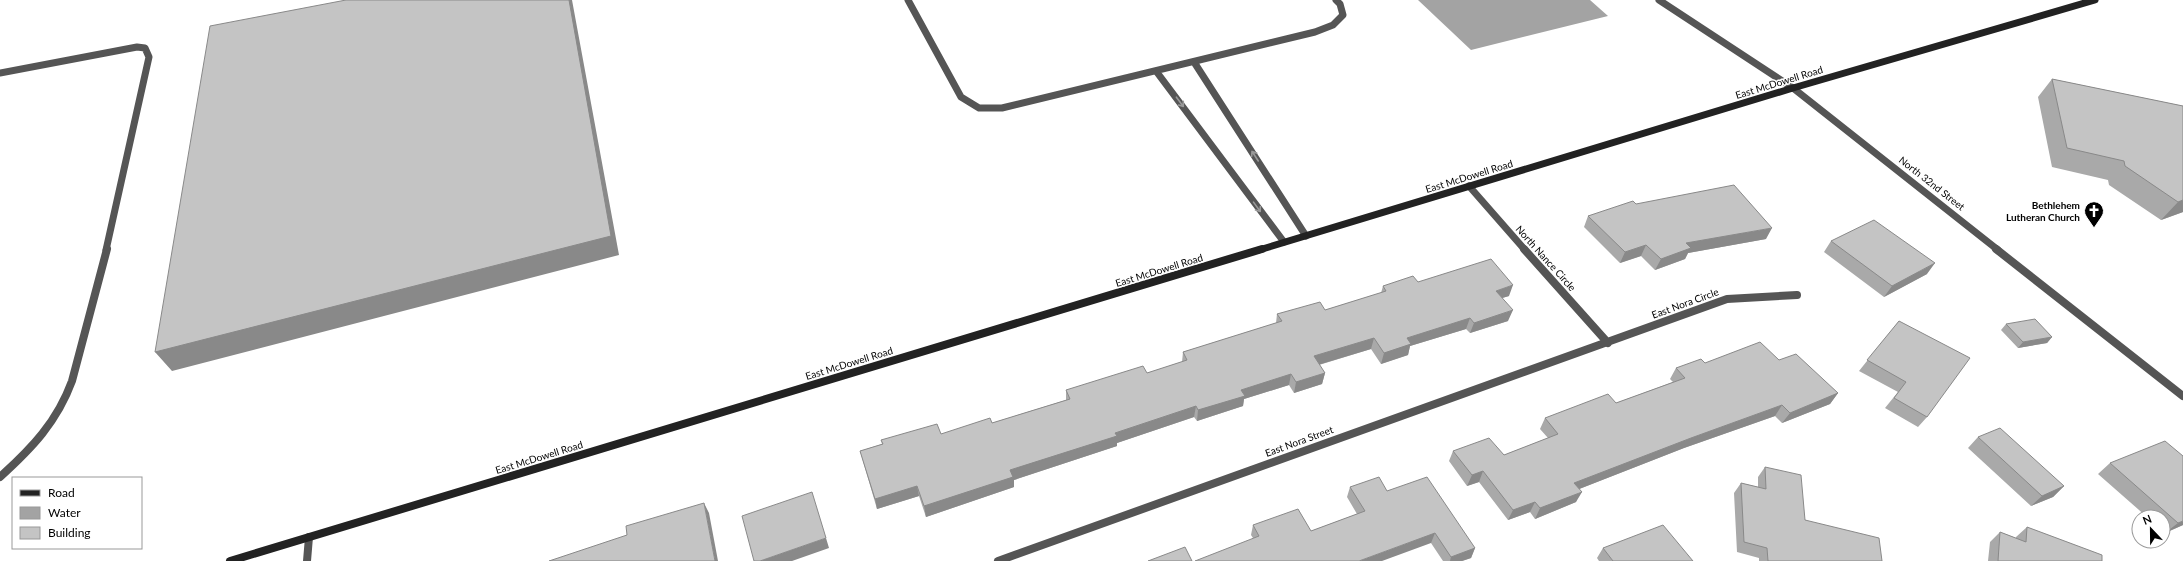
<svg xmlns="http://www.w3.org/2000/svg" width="2183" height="561" font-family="Lato,sans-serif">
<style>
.water{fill:#a3a3a3}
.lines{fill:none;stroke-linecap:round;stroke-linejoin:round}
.service-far1{stroke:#555;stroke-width:7}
.service{stroke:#555;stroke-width:8}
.minor-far1{stroke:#555;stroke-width:7}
.minor{stroke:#555;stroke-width:8}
.tertiary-far1{stroke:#555;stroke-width:7}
.tertiary{stroke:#555;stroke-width:8}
.secondary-far1{stroke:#222;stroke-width:7}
.secondary{stroke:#222;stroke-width:8}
.wall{fill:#a9a9a9}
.shaded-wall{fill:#898989}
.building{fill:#c4c4c4;stroke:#898989}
.oneway{stroke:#999}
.labels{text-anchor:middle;stroke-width:3;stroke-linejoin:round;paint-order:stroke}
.street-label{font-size:10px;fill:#000;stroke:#fff}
.poi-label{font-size:10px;font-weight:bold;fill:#000;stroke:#fff;text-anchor:end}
</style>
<rect width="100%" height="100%" fill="#fff"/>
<path class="water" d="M1418 0H1590L1608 16 1471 50Z"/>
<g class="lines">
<path class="service-far1" d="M908 0 961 97 979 108H1002L1315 32 1333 25 1343 15 1340 4 1336 0
M1194 62 1306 236
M1156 71 1284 242
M0 73 137 47 145 48 149 57 106 250"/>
<path class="service" d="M0 477C32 448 57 422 72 381L107 249"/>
<path class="minor-far1" d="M1659 0 1793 88
M1469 186 1525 250"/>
<path class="minor" d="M1524 249 1608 343
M307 561 309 537
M998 561 1727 299 1797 295"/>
<path class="tertiary-far1" d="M1793 88 1998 250"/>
<path class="tertiary" d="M1996 249 2183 396"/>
<path class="secondary-far1" d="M1259 250 1793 88 2095 0"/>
<path class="secondary" d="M230 561 1262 249"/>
</g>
<path class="wall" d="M2052 79 2183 106V212L2161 220 2109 185 2108 180 2052 167 2038 97Z
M1636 204 1766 239 1688 253 1685 259 1655 270 1641 256 1620 263 1584 227 1588 216Z
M1831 241 1927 274 1884 297 1824 252Z
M1418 282 1509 296 1502 298 1508 321 1470 333 1466 329 1410 346 1408 355 1381 364 1371 349 1319 365 1325 373 1322 384 1294 393 1289 385 1244 399 1243 406 1197 421 1194 417 1117 443V446L1014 480V487L926 517 919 496 877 509 860 451 882 444 881 440 941 434 992 423 1066 400V390L1147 373 1182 362 1183 352 1276 323 1277 314 1325 310 1381 293 1383 286Z
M1899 321 1927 417 1918 427 1885 408 1898 392 1859 371Z
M2006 324 2052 337 2047 343 2018 348 2001 330Z
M1779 360 1838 393 1830 404 1782 423 1775 416 1684 448 1579 489 1576 502 1535 519 1530 512 1508 520 1479 482 1467 486 1449 461 1453 451 1504 455 1548 438 1540 429 1545 418 1616 403 1673 382 1670 379 1676 368 1705 363Z
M1978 437 2064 486 2053 497 2031 506 1968 448Z
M2110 463 2183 525 2165 533 2163 531V517H2147L2098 474Z
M1765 467 1805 520 1882 561H1759V558L1737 552 1734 493 1741 483 1758 487V477Z
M1350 487 1387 491 1475 548 1471 558 1462 561H1443L1431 543 1253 538 1251 535 1253 525 1311 531 1357 514 1347 497Z
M2027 527 2102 561H1988L1990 542 2000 532 2016 538V537Z
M1603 548 1693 561H1599L1597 558Z"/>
<path class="shaded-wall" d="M569 0H572L619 255 172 371 155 352Z
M2183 200V212L2161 220 2178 202Z
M1772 228 1766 239 1688 253 1685 259 1655 270 1661 259 1686 243Z
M1646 245 1641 256 1620 263 1625 252Z
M1935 263 1927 274 1884 297 1892 286Z
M1513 285 1509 296 1492 301 1496 291Z
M1513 310 1508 321 1470 333 1474 323Z
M1470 318 1466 329 1410 346 1408 355 1381 364 1384 353 1407 338Z
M2052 337 2047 343 2018 348 2023 342Z
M1374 338 1371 349 1311 367 1314 356Z
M1325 373 1322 384 1294 393 1296 382Z
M1291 374 1289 385 1244 399 1243 406 1197 421 1198 410 1241 390Z
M1838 393 1830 404 1782 423 1790 413Z
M1782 405 1775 416 1684 448 1569 493 1574 483 1691 438Z
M1196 406 1194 417 1117 443V446L1014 480V487L926 517 924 506 1010 470 1115 433Z
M1483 471 1479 482 1467 486 1472 475Z
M917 486 919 496 877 509 875 499Z
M2064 486 2053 497 2031 506 2042 496Z
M1582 492 1576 502 1535 519 1540 508Z
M1535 502 1530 512 1508 520 1513 510Z
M704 503 709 513 718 561H715Z
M2183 521V525L2165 533 2178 523Z
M1435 533 1431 543 1382 561H1359Z
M826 538 829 548 792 561H760Z
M1475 548 1471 558 1462 561H1450L1451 557Z"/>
<path class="building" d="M346 0H569L611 236 155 352 210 26Z
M2052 79 2183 106V200L2178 202 2125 166 2124 161 2067 148Z
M1734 185 1772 228 1686 243 1691 248 1661 259 1646 245 1625 252 1588 216 1633 201 1636 204Z
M1874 220 1935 263 1892 286 1831 241Z
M1491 259 1513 285 1496 291 1513 310 1474 323 1470 318 1407 338 1411 344 1384 353 1374 338 1314 356 1325 373 1296 382 1291 374 1241 390 1245 396 1198 410 1196 406 1115 433 1117 436 1010 470 1013 477 924 506 917 486 875 499 860 451 883 444 881 440 937 424 941 434 990 418 992 423 1070 399 1066 390 1143 366 1147 373 1187 360 1183 352 1282 321 1277 314 1320 302 1325 310 1386 291 1383 286 1413 276 1418 282Z
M2035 319 2052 337 2023 342 2006 324Z
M1899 321 1970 358 1927 417 1894 398 1906 382 1867 360Z
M1760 342 1779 360 1796 354 1838 393 1790 413 1782 405 1691 438 1574 483 1582 492 1540 508 1535 502 1513 510 1483 471 1472 475 1453 451 1489 438 1504 455 1558 434 1545 418 1608 394 1616 403 1685 378 1676 368 1701 359 1705 363Z
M2000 428 2064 486 2042 496 1978 437Z
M2165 441 2183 456V521L2178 523 2110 463Z
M1765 467 1801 475 1805 520 1879 538 1882 561H1768L1767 548 1744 542 1741 483 1766 489Z
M1379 477 1387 491 1427 477 1475 548 1451 557 1435 533 1359 561H1195L1259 536 1253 525 1298 509 1311 531 1365 511 1350 487Z
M812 492 826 538 760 561H754L742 516Z
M704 503 715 561H549L627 535 626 526Z
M1663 525 1693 561H1613L1603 548Z
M2027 527 2102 555V561H1998L2000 532 2026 542Z
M1185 547 1192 561H1148Z"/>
<defs><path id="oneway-shaft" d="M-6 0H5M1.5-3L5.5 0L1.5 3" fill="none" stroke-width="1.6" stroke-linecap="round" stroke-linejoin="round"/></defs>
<g class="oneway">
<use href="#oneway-shaft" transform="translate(1180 102) rotate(53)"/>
<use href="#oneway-shaft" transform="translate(1255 156) rotate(-123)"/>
<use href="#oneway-shaft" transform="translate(1257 207) rotate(54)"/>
</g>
<defs>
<symbol id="church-pin" viewBox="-11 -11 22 30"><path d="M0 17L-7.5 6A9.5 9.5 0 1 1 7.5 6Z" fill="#000" stroke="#fff"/><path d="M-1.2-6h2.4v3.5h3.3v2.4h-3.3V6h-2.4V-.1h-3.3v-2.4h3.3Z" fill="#fff"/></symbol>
</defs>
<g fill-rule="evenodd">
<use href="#church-pin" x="2083" y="200" width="22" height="30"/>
</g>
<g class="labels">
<g class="street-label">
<text transform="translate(1779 82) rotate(-17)" y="4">East McDowell Road</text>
<text transform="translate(1469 176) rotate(-17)" y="4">East McDowell Road</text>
<text transform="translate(1932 183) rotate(38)" y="4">North 32nd Street</text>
<text transform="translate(1546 258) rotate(48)" y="4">North Nance Circle</text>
<text transform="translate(1159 270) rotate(-17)" y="4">East McDowell Road</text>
<text transform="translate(1685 303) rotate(-20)" y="4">East Nora Circle</text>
<text transform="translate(849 363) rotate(-17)" y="4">East McDowell Road</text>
<text transform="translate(1299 441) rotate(-20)" y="4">East Nora Street</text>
<text transform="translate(539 457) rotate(-17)" y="4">East McDowell Road</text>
</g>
<g class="poi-label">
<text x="2080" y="209">Bethlehem<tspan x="2080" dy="12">Lutheran Church</tspan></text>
</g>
</g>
<rect x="12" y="477" width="130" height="72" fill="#ffffff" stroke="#999999"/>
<rect x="20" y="490" width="20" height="6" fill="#222222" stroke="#999999"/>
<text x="48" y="497" font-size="12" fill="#000000">Road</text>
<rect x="20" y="507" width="20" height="12" fill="#a3a3a3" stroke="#999999"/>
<text x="48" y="517" font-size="12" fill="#000000">Water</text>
<rect x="20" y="527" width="20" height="12" fill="#c4c4c4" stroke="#999999"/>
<text x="48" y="537" font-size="12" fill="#000000">Building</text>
<g transform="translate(2151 529) rotate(338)"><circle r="19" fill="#ffffff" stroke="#999999"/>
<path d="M0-3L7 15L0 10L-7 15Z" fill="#000000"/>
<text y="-6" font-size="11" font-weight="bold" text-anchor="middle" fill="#000000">N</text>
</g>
</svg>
